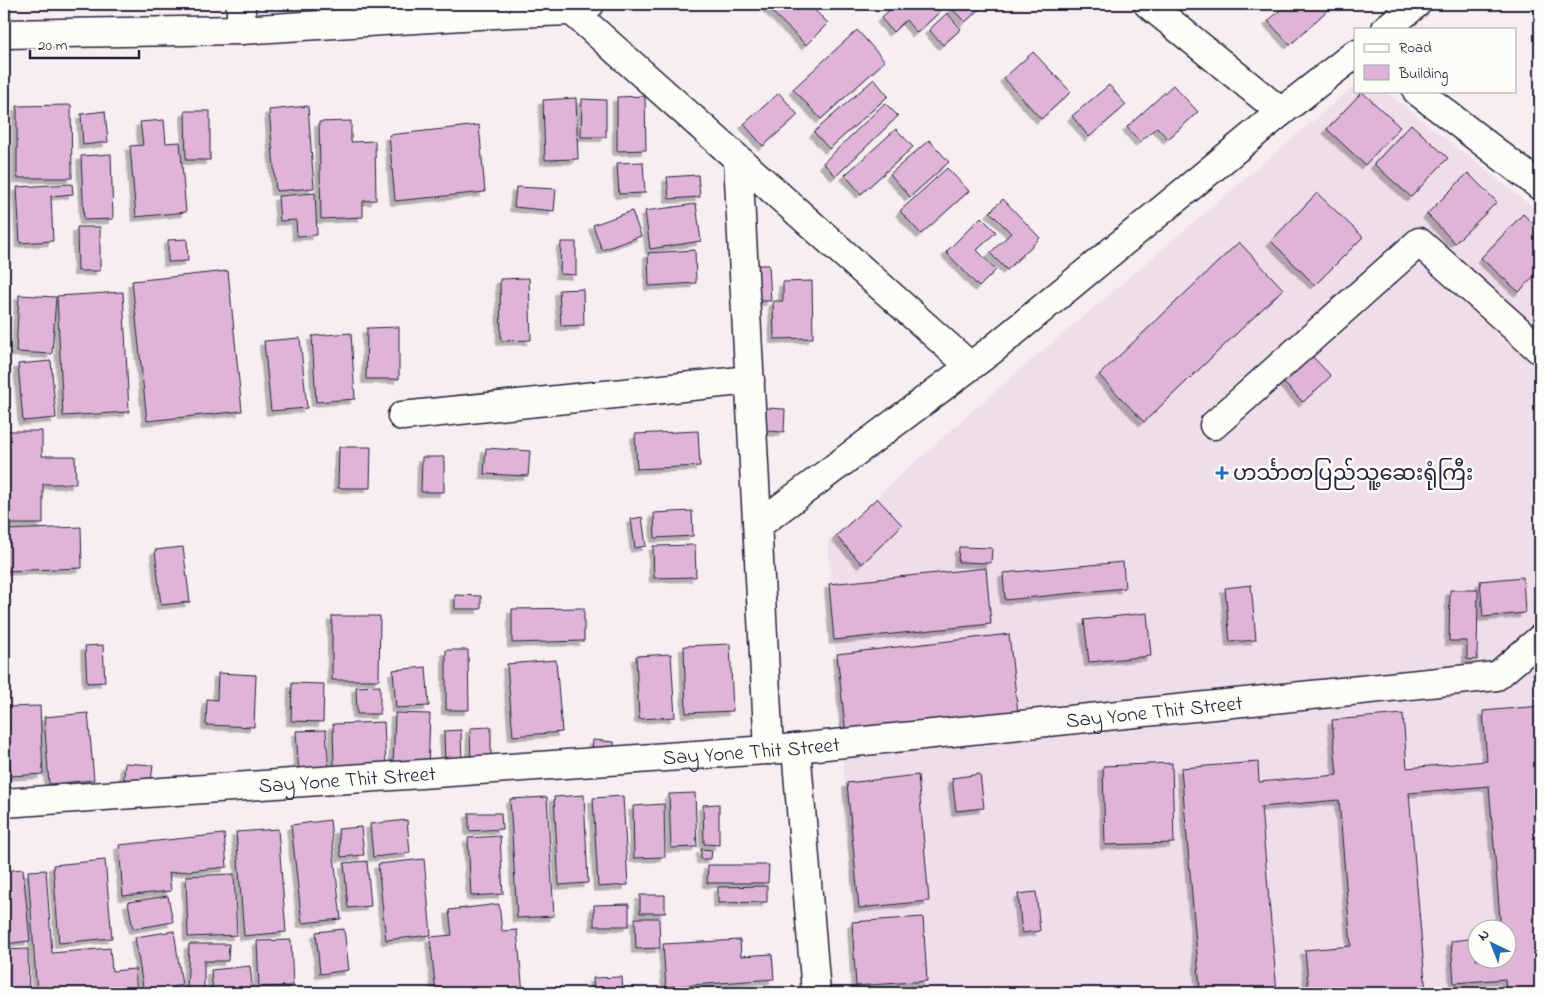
<svg xmlns="http://www.w3.org/2000/svg" width="1544" height="997" font-family="'Indie Flower','Noto Sans Myanmar',sans-serif">
<style>
.built{fill:#f0ddea;fill-rule:evenodd}
.building{fill:#e0b4d9;stroke:#22223b;filter:url(#shadow)}
.lines{fill:none;stroke-linecap:round;stroke-linejoin:round}
.street-casing{stroke:#22223b;stroke-width:31}
.street{stroke:#fdfcf7;stroke-width:28}
.poi-dot{fill:#1f6fb2;stroke:#fdfcf7;stroke-width:2}
.labels{text-anchor:middle;stroke-width:5;stroke-linejoin:round;paint-order:stroke}
.poi-label{font-size:21px;fill:#22223b;stroke:#fdfcf7;text-anchor:start}
.street-label{font-size:21px;fill:#22223b;stroke:#fdfcf7}
</style>
<defs>
<filter id="shadow"><feDropShadow dx="-4.5" dy="4.5" stdDeviation="0" flood-color="#0004"/></filter>
</defs>
<rect width="100%" height="100%" fill="#f7eef1"/>
<filter id="ink" filterUnits="userSpaceOnUse"><feTurbulence type="fractalNoise" baseFrequency=".02" numOctaves="2"/><feDisplacementMap in="SourceGraphic" scale="10" xChannelSelector="R" yChannelSelector="G"/><feConvolveMatrix kernelMatrix="1 2 1 2 8 2 1 2 1" color-interpolation-filters="sRGB"/></filter>
<g filter="url(#ink)">
<path class="built" d="M1355 85V91H1385L1540 213V993H859L828 541 979 405ZM1476 930H1506V960H1476Z"/>
<path class="building" d="M4 4H10V23H4Z
M764 4H808L828 23 806 45Z
M896 4H939L944 8 917 33 906 20 893 32 881 18Z
M958 4H985L965 22 952 9Z
M1287 4H1334L1290 45 1268 21Z
M947 13 961 29 943 45 929 30Z
M857 30 885 61 821 119 793 89Z
M1033 52 1071 92 1041 119 1004 78Z
M874 79 888 96 829 149 814 132Z
M1109 85 1126 105 1089 137 1072 116Z
M1173 85 1198 112 1168 139 1157 127 1140 142 1127 127Z
M1362 92 1400 127 1365 165 1327 129Z
M779 93 798 115 763 146 744 124Z
M645 96 646 150 617 151V97Z
M576 98 578 159 545 160 543 100Z
M582 99 606 100V137H581Z
M885 103 898 116 836 176 823 163Z
M71 105 72 178H17V106Z
M308 106 314 188 276 191 269 110Z
M105 111 108 142 83 145 81 114Z
M185 111H210V160H186Z
M164 120 166 143 180 142 186 212 136 217 130 146 143 145 140 122Z
M351 121V142L375 141 376 200 363 201V217L321 219 319 122Z
M1411 124 1448 158 1411 197 1374 164Z
M479 125 485 192 395 201 389 135Z
M896 129 913 147 861 194 845 175Z
M929 140 949 162 910 197 890 174Z
M111 154 113 219 84 220 81 156Z
M643 162 645 193 619 194 617 163Z
M947 168 969 191 921 234 900 211Z
M1468 173 1497 202 1455 243 1427 214Z
M698 175 700 197 669 199 667 177Z
M72 184 73 194 51 196 53 241 20 243 17 187Z
M516 187 556 189 554 211 514 207Z
M315 193 317 235 297 236 296 220 280 221 278 196Z
M1317 193 1363 237 1315 285 1271 241Z
M1003 199 1040 238 1007 270 990 253 1011 233 990 212Z
M696 204 701 241 650 249 645 211Z
M632 211 641 236 602 250 593 225Z
M1523 214 1540 230V270L1519 292 1481 258Z
M981 217 996 232 977 250 996 270 979 287 946 252Z
M77 227H100V271H78Z
M187 239 188 261 168 262V240Z
M561 242H576V275L560 274Z
M1239 242 1283 289 1144 422 1099 375Z
M695 250 696 283 649 286 648 253Z
M754 265H769L771 301H756Z
M228 271 242 411 147 421 132 281Z
M529 278 531 340 501 341 500 279Z
M812 281 813 338 774 339 773 301H783V282Z
M583 289 584 325 561 326 559 290Z
M123 292 129 412 63 416 57 296Z
M19 295 56 297 52 354 16 352Z
M399 327V379H366L367 328Z
M351 333 355 399 316 402 312 336Z
M300 338 307 408 271 411 264 341Z
M1309 353 1331 376 1303 402 1281 380Z
M51 361 56 418 23 421 18 364Z
M766 408 785 409 784 432 765 431Z
M4 431H42V456H75L76 484H43V524H4Z
M698 431 700 466 637 469 635 434Z
M339 447H371L370 488H338Z
M486 448 530 451 528 476 484 474Z
M422 457H444V492H421Z
M877 498 902 525 862 564 836 536Z
M692 511 693 536 655 538 654 513Z
M642 517 646 546 635 548 631 519Z
M81 527 82 568 4 571V530Z
M695 545 696 577 654 578 653 546Z
M183 547 190 602 161 605 155 550Z
M959 547 992 548 991 563 958 562Z
M1123 562 1125 588 1005 600 1003 573Z
M986 568 991 624 834 640 829 584Z
M1523 577 1525 613 1483 617 1480 581Z
M1251 585 1256 640 1230 642 1225 588Z
M1450 590H1478L1477 660 1467 659V641H1449Z
M455 595 481 596V609H455Z
M584 608V641L512 643V609Z
M1147 613 1151 656 1089 662 1084 620Z
M332 616H380L379 680H332Z
M1009 634 1018 713 846 734 837 654Z
M730 644 733 711 686 713 684 646Z
M103 645 105 682 87 683 85 646Z
M446 650H468L469 710H446Z
M671 654 675 717 639 719 636 656Z
M556 660 562 732 513 736 507 664Z
M426 667 429 706 396 708 393 670Z
M218 673 256 675 254 727 206 725 207 699 217 700Z
M292 683 324 684 323 722 291 721Z
M380 686V714H357L356 687Z
M40 706 43 774 11 776 7 707Z
M1540 706V993H1506L1505 979 1454 983 1451 941 1476 938V960H1506V930H1501L1489 786 1409 793 1426 993H1355V989L1309 993 1305 950 1351 946 1339 800 1261 807 1277 993H1163L1200 989 1181 768 1258 762 1259 782 1337 775 1332 720 1403 714 1407 768 1487 761 1483 711Z
M88 713 94 780 49 784 44 717Z
M395 713 430 714 428 771 393 770Z
M384 722 386 767 334 768 333 724Z
M491 727V764H471L470 728Z
M326 730 329 773 299 774 296 731Z
M461 730 462 764 445 765 444 731Z
M593 740 614 742V753L592 751Z
M125 763 153 765 151 781 124 779Z
M1172 763 1174 843 1105 845 1103 766Z
M980 774 984 808 956 811 952 778Z
M918 775 929 901 859 908 847 783Z
M695 793 697 847 671 848 669 794Z
M584 795 588 883 559 885 554 797Z
M623 796 628 885 598 887 593 798Z
M547 797 554 916 517 918 510 799Z
M664 804 665 857 634 858 633 806Z
M719 804V845L704 844 703 805Z
M469 813H501L502 829 469 831Z
M330 820 341 919 302 923 291 825Z
M407 820 410 853 373 857 370 824Z
M361 827 364 855 341 857 338 829Z
M278 829 286 932 244 936 236 832Z
M224 834 227 867 169 873 171 891 123 896 119 845Z
M500 836 503 894 471 896 468 838Z
M701 849 712 850 711 859H701Z
M424 859 431 935 386 940 378 864Z
M105 860 112 938 59 943 53 865Z
M367 861 371 906 348 908 344 863Z
M708 865H769L768 883H707Z
M23 869 30 941 4 944V871Z
M46 870 52 953 110 948 112 971 135 969 137 993H37L28 871Z
M234 874 237 935 188 937 186 876Z
M767 886V902L718 903V887Z
M1036 892 1040 931 1022 933 1018 894Z
M640 895H665V913H640Z
M168 896 173 922 133 929 128 902Z
M499 904 502 931 517 930 523 993H436L430 937 452 935 449 910Z
M629 904V926H594V905Z
M923 917 927 981 856 986 852 922Z
M635 918H659L660 948 636 949Z
M344 929 349 970 320 974 316 932Z
M174 931 182 985 173 987 174 993H144L135 937Z
M291 940 293 986 259 987 257 941Z
M740 940 741 956 772 954 774 979 666 987 663 944Z
M189 944H229L228 961H204V993H187Z
M28 949 29 993H4V950Z
M250 966 253 993H213L211 970Z
M622 977 623 993H594L593 978Z
M746 989V993H703V991Z"/>
<g class="lines">
<defs>
<g id="street">
<path d="M241 4V30"/>
<path d="M1148 4 1281 112"/>
<path d="M572 11 970 366"/>
<path d="M1386 29 1416 4"/>
<path d="M4 34 241 30 511 13 572 11 590 4"/>
<path d="M1417 91 1540 186"/>
<path d="M738 160 769 750"/>
<path d="M402 416 750 380"/>
<path d="M1214 425 1419 242 1540 350"/>
<path d="M758 525 992 350 1281 112 1355 54"/>
<path d="M796 748 816 993"/>
<path id="s1" d="M4 803 796 748 1497 676 1540 639"/>
</g>
</defs>
<use href="#street" class="street-casing"/>
<use href="#street" class="street"/>
</g>
</g>
<path class="poi-dot" d="M1219.5 465.5h5v5h5v5h-5v5h-5v-5h-5v-5h5z"/>
<g class="labels">
<g class="poi-label">
<text x="1233" y="480">ဟင်္သာတပြည်သူ့ဆေးရုံကြီး</text>
</g>
<g class="street-label">
<text dy="7" stroke="none"><textPath href="#s1" startOffset="1154">Say Yone Thit Street</textPath></text>
<text dy="7" stroke="none"><textPath href="#s1" startOffset="749">Say Yone Thit Street</textPath></text>
<text dy="7" stroke="none"><textPath href="#s1" startOffset="344">Say Yone Thit Street</textPath></text>
</g>
</g>
<rect width="1544" height="997" fill="none" stroke="#fdfcf7" stroke-width="20"/>
<rect x="10" y="10" width="1524" height="977" fill="none" stroke="#22223b" stroke-width="2" filter="url(#ink)"/>
<rect x="1354" y="28" width="162" height="65" fill="#fdfcf7" stroke="#a5a5ac"/>
<rect x="1364" y="44" width="25" height="8" fill="#fdfcf7" stroke="#a5a5ac"/>
<text x="1399" y="52" font-size="15" fill="#22223b">Road</text>
<rect x="1364" y="65" width="25" height="15" fill="#e0b4d9" stroke="#a5a5ac"/>
<text x="1399" y="78" font-size="15" fill="#22223b">Building</text>
<g transform="translate(1492 944) rotate(317)"><circle r="24" fill="#fdfcf7" stroke="#a5a5ac"/>
<path d="M0-4L9 19L0 12L-9 19Z" fill="#1f6fb2"/>
<text y="-8" font-size="14" font-weight="bold" text-anchor="middle" fill="#22223b">N</text>
</g>
<path d="M30 50v8h109v-8" fill="none" stroke="#22223b" stroke-width="2.5"/>
<text x="38" y="50" font-size="15" fill="#22223b" stroke="#fdfcf7" stroke-width="4" paint-order="stroke">20 m</text>
</svg>
